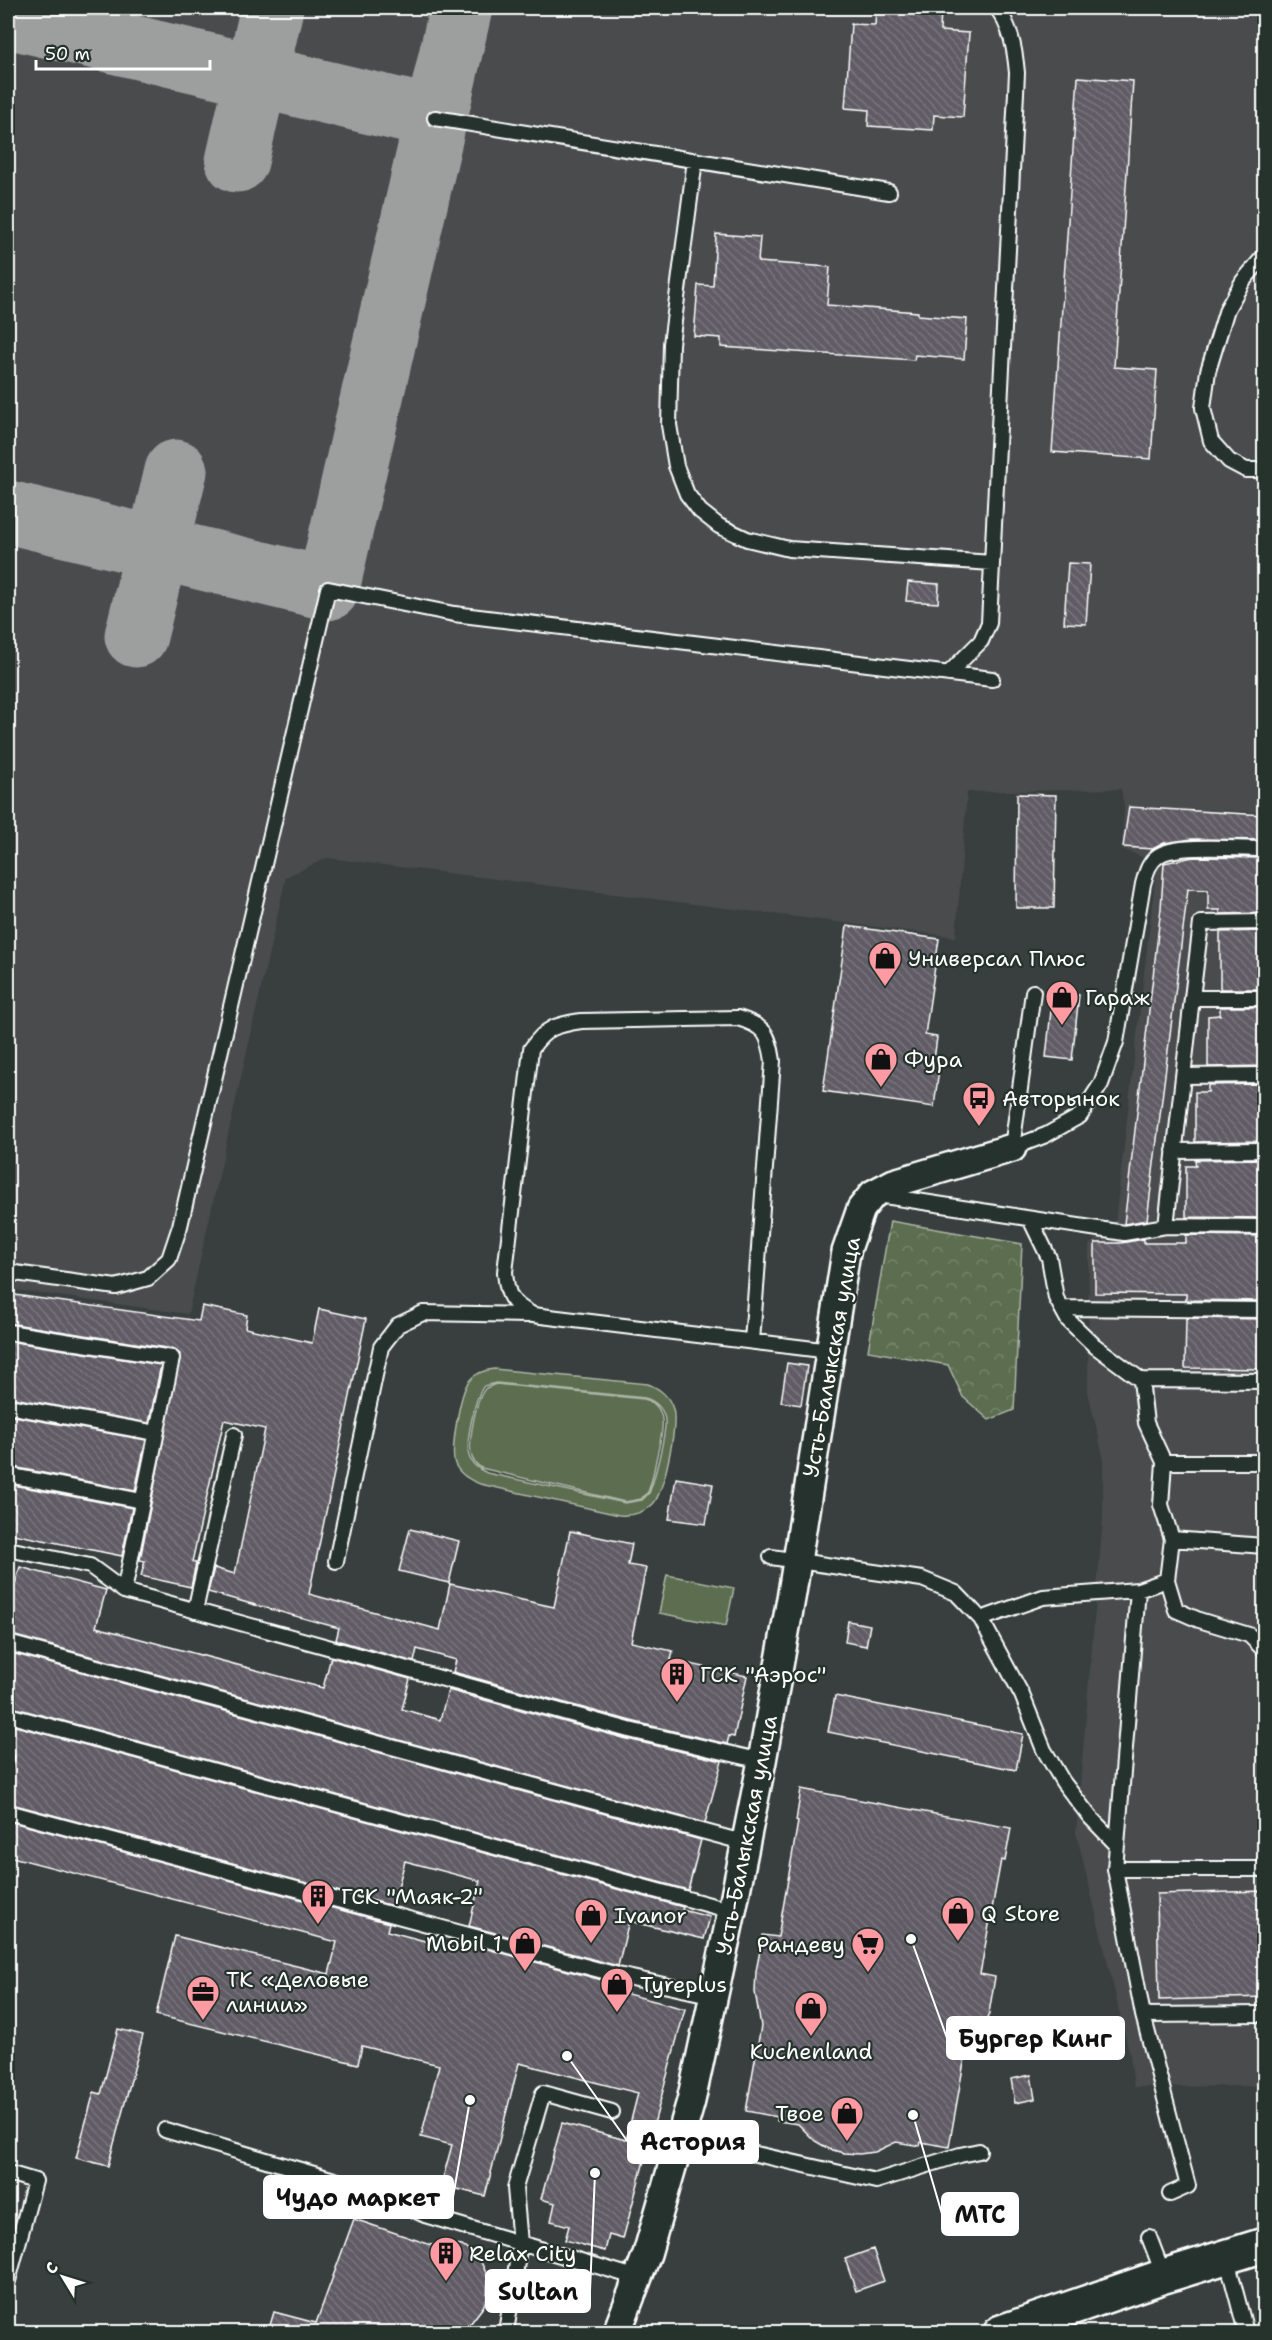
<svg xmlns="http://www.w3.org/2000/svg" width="1272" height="2340" font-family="'Shantell Sans',sans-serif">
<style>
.built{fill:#484c4e}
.green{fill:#5c6e50;stroke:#aeb6a8;stroke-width:1.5;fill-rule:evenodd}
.forest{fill:url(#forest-crowns);stroke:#aeb6a8;stroke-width:1.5}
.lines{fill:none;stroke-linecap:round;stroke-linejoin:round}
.taxiway{stroke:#9c9f9e;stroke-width:63}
.building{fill:url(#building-back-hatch);stroke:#fff;stroke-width:1.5}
.service-casing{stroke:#fff;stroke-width:18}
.minor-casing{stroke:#fff;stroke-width:32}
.primary-casing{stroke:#fff;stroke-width:38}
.service{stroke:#26332d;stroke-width:14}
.minor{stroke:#26332d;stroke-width:27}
.primary{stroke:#26332d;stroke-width:33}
.labels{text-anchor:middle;stroke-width:4.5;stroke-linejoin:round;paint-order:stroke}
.poi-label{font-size:22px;fill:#fff;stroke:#26332d;text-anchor:start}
.street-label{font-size:22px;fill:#fff;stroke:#26332d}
.leader{fill:none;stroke:#fff;stroke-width:2}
.callout-dot{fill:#fff;stroke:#26332d;stroke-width:2}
.callout{fill:#fff;stroke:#fff;stroke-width:2}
.callout-label{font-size:24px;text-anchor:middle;font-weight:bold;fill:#111}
</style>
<defs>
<pattern id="forest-crowns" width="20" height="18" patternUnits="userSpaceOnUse" patternTransform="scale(1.5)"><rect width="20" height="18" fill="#5c6e50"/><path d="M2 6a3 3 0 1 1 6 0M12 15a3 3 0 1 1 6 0" fill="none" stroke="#74846a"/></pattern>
<pattern id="building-back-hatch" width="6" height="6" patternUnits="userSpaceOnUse" patternTransform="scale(1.5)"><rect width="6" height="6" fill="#615c65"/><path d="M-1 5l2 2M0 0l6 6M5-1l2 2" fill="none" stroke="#79747c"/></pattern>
</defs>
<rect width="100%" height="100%" fill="#383f3e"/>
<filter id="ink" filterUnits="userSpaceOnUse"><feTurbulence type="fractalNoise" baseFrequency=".0167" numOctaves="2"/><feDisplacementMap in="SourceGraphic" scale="12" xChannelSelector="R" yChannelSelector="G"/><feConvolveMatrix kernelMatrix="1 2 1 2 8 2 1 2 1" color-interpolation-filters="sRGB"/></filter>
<g filter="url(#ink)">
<path class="built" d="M8 8H1264V812L1146 808 1264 816V2086L1134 2087 1130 2055 1076 1832 1103 1517V1456L1088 1392 1089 1245 1115 1222 1157 863 1122 849 1124 807 1121 789 967 792 956 937 327 858 286 877 188 1314 8 1289Z"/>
<path class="green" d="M494 1369 648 1384C661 1389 669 1396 673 1409 678 1425 664 1492 653 1504 644 1513 632 1516 619 1515L480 1484C470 1480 460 1475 455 1464 450 1450 460 1393 469 1381 475 1373 485 1370 494 1369ZM496 1383 645 1398C656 1401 665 1410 665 1422 666 1433 654 1482 649 1493L642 1500 625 1503 487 1473C479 1469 472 1465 469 1456 465 1443 475 1396 484 1386Z
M496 1384 644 1399C673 1407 660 1440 656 1460 654 1471 652 1482 648 1492L641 1499 625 1502 481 1468C477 1465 473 1462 472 1457 467 1445 476 1397 486 1388Z
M667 1575 734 1588 726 1626 659 1613Z"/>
<path class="forest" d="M890 1221 1022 1244 1014 1410 989 1420 963 1397 948 1365 868 1351Z"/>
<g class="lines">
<path class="taxiway" d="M8 17 435 118
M237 161 272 8
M8 512 328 589 461 8
M136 636 176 471"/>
</g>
<path class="building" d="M876 8H941L940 31 969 33 963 117 934 115 933 130 868 126 869 110 845 108 851 24 875 25Z
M1078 77 1133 81 1114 367 1157 370 1151 459 1052 452Z
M716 234 760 237 758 262 830 267 827 305 918 312V315L967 319 964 359 915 355 914 360 721 347V338L694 336 698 285 713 286Z
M1068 563 1090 564 1086 624 1064 623Z
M908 582 939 584 938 603 906 601Z
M1017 794 1056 795 1054 908H1016Z
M1129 807 1264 815V840L1192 839 1164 843 1153 849 1123 847Z
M1193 857 1264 858V913L1220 914V910H1208V890L1188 889 1147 1220 1124 1224 1161 908 1164 863Z
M847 926 939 939 925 1035 937 1037 933 1068 939 1069 934 1107 823 1091Z
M1264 931V989H1220V932Z
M1053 992 1079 995 1072 1060 1046 1057Z
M1220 1007H1264V1066L1208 1067V1016L1220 1015Z
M1264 1084V1141L1195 1142V1092H1208V1085Z
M1264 1159V1218L1186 1217V1166H1196L1195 1160Z
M1186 1235 1264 1236V1301L1186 1300V1294L1095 1293V1243H1121L1144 1239V1243H1186Z
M8 1294 199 1321 202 1306 247 1315 245 1328 312 1343 319 1309 366 1319 309 1594 440 1630 450 1584 554 1607 570 1531 632 1544 628 1565 646 1568 631 1642 673 1651 671 1660 747 1676 734 1737 729 1736 727 1744 631 1721 453 1672 456 1660 417 1649 414 1662 336 1640 339 1628 208 1592 214 1568 235 1574 265 1429 224 1420 192 1562 196 1563 191 1587 141 1576 145 1561 140 1560 180 1354 173 1349 8 1323Z
M1186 1318 1264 1319V1369L1185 1368Z
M8 1341 161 1365 149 1423 8 1397Z
M787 1363 807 1366 801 1405 781 1402Z
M8 1415 146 1440 135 1491 8 1466Z
M676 1478 713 1484 706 1524 669 1519Z
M8 1484 132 1508 122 1556 8 1533Z
M410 1529 459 1541 449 1583 399 1571Z
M20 1567 106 1590 96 1627 323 1688 331 1657 410 1679 402 1709 440 1720 448 1690 627 1739 722 1761 705 1823 8 1634V1601H10Z
M848 1621 870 1625 866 1646 845 1642Z
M8 1652 701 1840 688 1890 8 1706Z
M835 1696 1023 1734 1016 1770 828 1732Z
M8 1724 683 1907 682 1910 710 1917 704 1939 629 1921 618 1966 469 1926 480 1881 405 1861 393 1906 8 1803V1784L15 1756 8 1754Z
M801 1789 1011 1828 1005 1861 1001 1860 980 1974 995 1977 989 2013 982 2033 964 2062 949 2147 921 2142 920 2146 896 2142 875 2152 859 2154 844 2153 829 2149 815 2141 798 2124 777 2121 778 2117 746 2111 761 2026 755 1992 756 1971 763 1935 778 1937 798 1822 796 1821Z
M8 1821 389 1923 387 1931 463 1951 465 1943 613 1983 612 1990 685 2009 623 2239 609 2235 605 2251 565 2240 569 2226 551 2221 555 2203 541 2199 562 2123 626 2140 638 2093 519 2063 485 2196 441 2185 452 2145 421 2137 439 2065 362 2046 358 2064 156 2015 175 1936 329 1974 337 1942 8 1856Z
M1264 1891V1997L1159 2000 1157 1894Z
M118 2029 143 2035 108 2166 76 2158 94 2092 101 2094Z
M1031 2075 1035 2099 1015 2103 1011 2079Z
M354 2219 431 2245 441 2243 462 2246 479 2258 488 2277 487 2298 483 2307 464 2332H268L274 2312 316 2323Z
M873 2249 884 2281 856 2291 845 2259Z"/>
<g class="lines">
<defs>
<path id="service" d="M435 118 889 192
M695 160 671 344 669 425 676 466 687 494 700 511 719 526 747 539 789 549 992 563
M1264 256 1243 281 1227 309 1208 371 1203 408 1211 441 1229 461 1246 470H1264
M948 674 981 641 989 623 1017 73C1015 50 1011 27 997 8
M1033 992 1012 1148 1046 1135 1080 1116 1101 1084 1116 1042 1143 884C1146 874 1148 863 1158 856 1174 843 1241 849 1264 849
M1192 998 1201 923 1264 922
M1183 1076 1264 1075
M1174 1151 1264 1150
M878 1195 1124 1233 1166 1226 1192 998H1264
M1030 1219 1049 1258 1056 1298 1068 1320 1095 1346 1141 1380 1146 1423 1164 1462 1161 1505 1172 1539 1167 1580 1176 1610 1199 1620 1249 1635 1264 1650
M1166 1226 1264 1227
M8 1272 116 1287 148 1278 169 1259 180 1226 328 589 454 614 992 679
M1062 1308 1264 1310
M8 1332 172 1358 124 1591 629 1730 762 1761
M752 1341 773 1061C769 1034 765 1026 738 1018L581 1021C556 1025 546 1027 531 1049L505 1272C507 1297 511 1303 533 1315L830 1351
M1141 1380 1264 1381
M8 1406 156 1433
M1164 1462H1264
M8 1475 142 1501
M1172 1539 1264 1546
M8 1549 90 1566 124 1591
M771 1557 922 1579 956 1593 981 1619 1043 1597 1138 1590
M336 1561 381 1347 398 1325 423 1313 528 1315
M1167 1580 1138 1590 1115 1869 1143 2015 1188 2186 1170 2194
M195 1611 234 1435
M981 1619 1022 1695 1044 1750 1063 1782 1090 1817 1117 1845
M8 1643 746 1843
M8 1715 732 1911
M8 1812 618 1975 714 1996
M1115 1869H1264
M1143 2015 1264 2014
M165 2130 378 2193 425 2215 638 2278
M680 2137 876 2181 960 2155 979 2151
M8 2173 35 2181 8 2281
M1149 2237 1164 2276
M1226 2256 1246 2332
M506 2332 520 2243 515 2188 543 2093 612 2112"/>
<path id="minor" d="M617 2332 647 2254 691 2101 732 1911 762 1761 792 1593 846 1252 861 1209 873 1194 894 1183 1012 1148"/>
<path id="primary" d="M1001 2332 1164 2276 1264 2245"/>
</defs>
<use href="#service" class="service-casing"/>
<use href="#minor" class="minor-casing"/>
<use href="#primary" class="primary-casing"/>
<use href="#service" class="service"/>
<use href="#minor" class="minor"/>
<use href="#primary" class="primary"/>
</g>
</g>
<defs>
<symbol id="shop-pin" viewBox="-11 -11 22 30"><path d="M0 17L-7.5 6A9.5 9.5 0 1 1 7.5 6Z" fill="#ff9aa2" stroke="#26332d"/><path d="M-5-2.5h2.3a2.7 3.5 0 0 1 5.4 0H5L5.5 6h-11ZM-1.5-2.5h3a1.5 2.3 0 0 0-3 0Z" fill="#111"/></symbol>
<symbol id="bus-pin" viewBox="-11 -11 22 30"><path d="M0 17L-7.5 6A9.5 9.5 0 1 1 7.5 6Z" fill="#ff9aa2" stroke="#26332d"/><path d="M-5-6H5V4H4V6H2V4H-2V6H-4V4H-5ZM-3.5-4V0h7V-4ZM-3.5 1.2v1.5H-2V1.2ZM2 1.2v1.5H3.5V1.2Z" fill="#111"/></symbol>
<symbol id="building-pin" viewBox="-11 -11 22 30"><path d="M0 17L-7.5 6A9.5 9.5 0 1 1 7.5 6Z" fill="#ff9aa2" stroke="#26332d"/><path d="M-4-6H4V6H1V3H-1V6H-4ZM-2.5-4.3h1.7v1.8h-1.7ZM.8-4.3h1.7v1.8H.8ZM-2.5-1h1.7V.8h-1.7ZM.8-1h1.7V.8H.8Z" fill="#111"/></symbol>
<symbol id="supermarket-pin" viewBox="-11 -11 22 30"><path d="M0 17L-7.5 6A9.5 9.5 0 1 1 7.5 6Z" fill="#ff9aa2" stroke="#26332d"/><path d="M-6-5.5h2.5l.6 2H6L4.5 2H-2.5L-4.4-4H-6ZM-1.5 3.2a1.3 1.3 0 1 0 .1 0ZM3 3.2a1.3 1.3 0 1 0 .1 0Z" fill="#111"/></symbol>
<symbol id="office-pin" viewBox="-11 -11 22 30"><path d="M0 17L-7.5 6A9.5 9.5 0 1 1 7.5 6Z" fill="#ff9aa2" stroke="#26332d"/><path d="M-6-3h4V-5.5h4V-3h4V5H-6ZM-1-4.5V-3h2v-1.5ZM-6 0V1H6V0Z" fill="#111"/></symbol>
</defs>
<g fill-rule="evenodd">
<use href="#shop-pin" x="866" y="939" width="38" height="52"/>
<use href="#shop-pin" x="1043" y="978" width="38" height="52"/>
<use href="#shop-pin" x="862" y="1040" width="38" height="52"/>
<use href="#bus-pin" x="960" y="1079" width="38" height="52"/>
<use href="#building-pin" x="658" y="1655" width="38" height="52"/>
<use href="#building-pin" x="299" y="1877" width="38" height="52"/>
<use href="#shop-pin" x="939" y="1894" width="38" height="52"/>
<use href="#shop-pin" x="572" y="1896" width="38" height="52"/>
<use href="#shop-pin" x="506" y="1924" width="38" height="52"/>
<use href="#supermarket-pin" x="849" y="1925" width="38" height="52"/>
<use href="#shop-pin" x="598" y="1965" width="38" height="52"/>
<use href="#office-pin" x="184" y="1973" width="38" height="52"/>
<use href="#shop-pin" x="792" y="1989" width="38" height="52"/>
<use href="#shop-pin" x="828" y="2094" width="38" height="52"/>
<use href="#building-pin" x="427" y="2234" width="38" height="52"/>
</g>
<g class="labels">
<g class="poi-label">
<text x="908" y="966">Универсал Плюс</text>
<text x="1085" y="1005">Гараж</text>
<text x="904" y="1067">Фура</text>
<text x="1002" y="1106">Авторынок</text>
<text x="700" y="1682">ГСК "Аэрос"</text>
<text x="341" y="1904">ГСК "Маяк-2"</text>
<text x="981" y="1921">Q Store</text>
<text x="614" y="1923">Ivanor</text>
<text x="502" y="1951" text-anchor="end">Mobil 1</text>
<text x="845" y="1952" text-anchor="end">Рандеву</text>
<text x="226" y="1987">ТК «Деловые<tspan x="226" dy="25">линии»</tspan></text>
<text x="640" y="1992">Tyreplus</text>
<text x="811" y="2059" text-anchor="middle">Kuchenland</text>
<text x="824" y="2121" text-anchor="end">Твое</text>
<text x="469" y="2261">Relax City</text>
</g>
<g class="street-label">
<text transform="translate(831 1357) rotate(-80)" y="8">Усть-Балыкская улица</text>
<text transform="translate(746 1835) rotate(-79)" y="8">Усть-Балыкская улица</text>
</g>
</g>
<path class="leader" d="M911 1939L947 2038M567 2056L628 2142M470 2100L453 2197M913 2115L942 2214M595 2173L590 2291"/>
<g class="callout-dot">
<circle cx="911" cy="1939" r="6"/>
<circle cx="567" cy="2056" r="6"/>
<circle cx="470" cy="2100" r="6"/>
<circle cx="913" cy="2115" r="6"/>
<circle cx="595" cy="2173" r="6"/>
</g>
<g class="callout">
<rect x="947" y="2017" width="177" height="42" rx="6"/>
<rect x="628" y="2121" width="130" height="42" rx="6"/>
<rect x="264" y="2176" width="189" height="42" rx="6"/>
<rect x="942" y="2193" width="76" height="42" rx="6"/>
<rect x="486" y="2270" width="104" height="42" rx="6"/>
</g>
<g class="callout-label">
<text x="1035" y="2047">Бургер Кинг</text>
<text x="693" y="2150">Астория</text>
<text x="358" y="2206">Чудо маркет</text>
<text x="980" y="2223">МТС</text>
<text x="538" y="2300">Sultan</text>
</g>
<rect width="1272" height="2340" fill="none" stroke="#26332d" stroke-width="30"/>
<rect x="15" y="15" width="1242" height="2310" fill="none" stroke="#fff" stroke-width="2" filter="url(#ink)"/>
<g transform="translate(63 2277) rotate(308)" stroke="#26332d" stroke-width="4.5" paint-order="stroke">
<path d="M0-4.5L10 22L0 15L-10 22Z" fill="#ffffff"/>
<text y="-9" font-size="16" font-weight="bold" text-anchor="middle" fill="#ffffff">С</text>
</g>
<path d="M36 60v9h174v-9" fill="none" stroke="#ffffff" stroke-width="3"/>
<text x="45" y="60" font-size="18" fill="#ffffff" stroke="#26332d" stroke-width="4.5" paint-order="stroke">50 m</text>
</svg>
